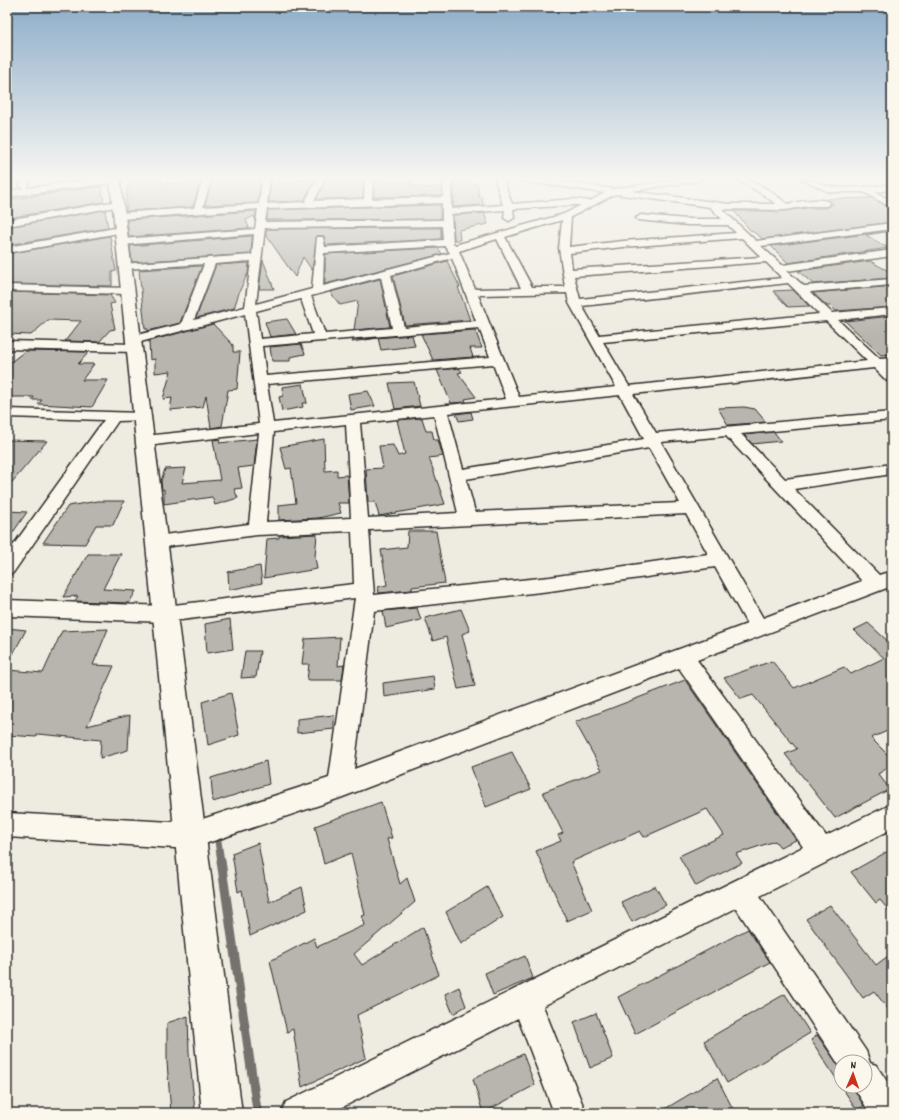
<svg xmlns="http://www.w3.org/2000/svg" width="899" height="1120" font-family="Dekko,sans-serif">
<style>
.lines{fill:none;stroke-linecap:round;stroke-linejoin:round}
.stream-far1{stroke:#74726e;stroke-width:7}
.stream{stroke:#74726e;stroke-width:9}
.building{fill:#b8b5ae;stroke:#2b2b2b}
.street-casing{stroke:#2b2b2b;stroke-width:3}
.secondary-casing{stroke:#2b2b2b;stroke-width:3}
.highway-casing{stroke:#2b2b2b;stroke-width:3}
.street{fill:#fbf7ec;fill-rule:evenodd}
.secondary{fill:#fbf7ec;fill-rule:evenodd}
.highway{fill:#fbf7ec;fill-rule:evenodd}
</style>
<rect width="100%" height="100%" fill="#eeebe0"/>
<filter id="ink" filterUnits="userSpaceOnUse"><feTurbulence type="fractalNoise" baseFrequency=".025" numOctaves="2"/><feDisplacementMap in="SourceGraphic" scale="8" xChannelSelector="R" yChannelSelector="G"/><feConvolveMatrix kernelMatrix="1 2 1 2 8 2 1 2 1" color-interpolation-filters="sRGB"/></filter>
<g filter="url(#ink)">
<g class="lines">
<path class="stream-far1" d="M218 841 221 862"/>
<path class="stream" d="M221 861 257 1110"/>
</g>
<path class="building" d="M147 179H161L163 184 200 182 193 207 126 211 127 187 131 186 129 182Z
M212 179H260L258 203 205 205Z
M271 179H279L278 183 315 179 304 201 269 202Z
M326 179 363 180V198L316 199Z
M455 180H468V184L477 183 479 197H482L483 205 453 207Z
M374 181H411L410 186H420V188L442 187V196L374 197Z
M101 186 104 202 7 218V200Z
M872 198 892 209V222L763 239 749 229 734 211H774L777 214 781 211 808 208H826L834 204 827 199Z
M440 205V219L267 220 268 210Z
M105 210 108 228 7 245V227Z
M256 211 255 219 254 216 246 220 249 228 129 237 127 220Z
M484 213 488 224 459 230 460 240H454L453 215Z
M441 228V239L326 245 324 236H317L312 270 303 257 295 277 266 235V229Z
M892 231 866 235 888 248 788 263 771 246Z
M110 236 116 271 112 272V286L7 284V254Z
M252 236 251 254 132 262 130 246Z
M438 248 442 254 325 284V254Z
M263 260 274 289H259Z
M447 261 460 287H458L470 320 405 325 393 276Z
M870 261 892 273V278L813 284 798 271Z
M249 263 248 273 240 290 234 308 196 318 216 265Z
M202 266 180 323 148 331V329H145L139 270Z
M380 279 390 327 354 330 358 301 340 305 330 292Z
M883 287 892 294V307L836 311 830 306H827L813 293Z
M793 290 809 306 788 307 773 291Z
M7 292 110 295 115 303 110 304 115 329 110 330 99 342 65 341 81 321 48 320 31 335 7 334Z
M892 316V354L881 355 845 321Z
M287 319 296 334 270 337 265 322Z
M213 324 233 345V352H240L237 389 228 390 222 426 211 428 206 396 203 407 170 410 172 398 163 399 171 371 155 373V359L150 360 149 341Z
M475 330 482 348H470L473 357 433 360 421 334Z
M412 335 415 346 381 350 378 338 352 342 353 340Z
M301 344 305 354 290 357V361H272L270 347Z
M25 351 89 352 78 364H94L82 380H108L92 407 38 404 42 400H32L34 397H7V365Z
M459 368 462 372 458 373 476 397 465 399 466 402 451 403 437 370Z
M414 382 420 406 395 409 389 383Z
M303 384 307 403H302L303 407 282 411 279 397 283 396 282 387Z
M368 391 375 406 351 410 348 394Z
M744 407 755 409 766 422 728 425 718 408Z
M471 412 473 419 459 421 456 414Z
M422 418 426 431H432L434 440H438L442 453 443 456 429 458 445 504 379 516 375 502H368L366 469 383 468 379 446 393 445 398 456 405 454 397 420Z
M774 432 781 441 752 444 744 435Z
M220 439 219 443 257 439 254 466 238 468 242 488 234 489 238 498 215 505 212 497 164 504V489L162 490 161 481 165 469 186 468 182 483 220 480 213 440Z
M324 439 325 471 337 470V476L347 475 349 503H338L341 513 318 518 279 520V505L296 503 291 468 286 469 280 447Z
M7 440 47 441 7 488Z
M98 501H124L113 525H96L85 544 43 543 68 506Z
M7 511 27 512 7 541Z
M408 531H436L445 583 412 587V590L379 593 378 587 387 585 381 550 407 547Z
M317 534 315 557 317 569 264 578 267 539 279 538V536Z
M88 554H121L103 589 136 591 129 603 75 601 78 596 63 597Z
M260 566 262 583 229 590 228 572Z
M417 608 421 620 386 628 383 611Z
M461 609 470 631 462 634 475 686 458 689 446 637 433 641 425 618Z
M230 619 233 649 207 653 205 624Z
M868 623 892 645V729L871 738 892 759V765L878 774 890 789 835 818 785 754 797 749 753 695 741 699 724 678 772 661 794 688 844 667 851 674 884 658 854 630Z
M7 628 26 630 7 665Z
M108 629 93 665 114 666 87 726 130 715 128 750 100 758 101 740 38 734 36 737 7 735V670L43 673 62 631Z
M340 637 338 666 344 665 342 680H307L309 664H302L305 639Z
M245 651H260L256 677 241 678Z
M433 676 435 689 384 697 383 683Z
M685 680 796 840 780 847 775 841 736 854 742 863 696 886 679 856 724 835 707 809 644 837 640 831 571 862 592 910 567 921 536 851 561 841 558 835 563 833 543 792 602 770 575 722Z
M231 693 239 735 208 745 202 702Z
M334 715V729L297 733V719Z
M512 752 531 789 486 807 471 767Z
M266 761 269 784 213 802 211 778Z
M381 802 392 838 387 839 400 884 407 878 415 902 354 954 362 965 423 927 439 975 357 1015 366 1058 302 1087 293 1029 287 1032 270 961 314 938 317 947 365 925 362 916 365 915 351 853 324 864 315 826Z
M258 843 269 902 302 887 307 910 250 936 242 890 238 892 232 853Z
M892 849V914L880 900 876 903 851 872Z
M655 886 666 905 632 922 621 902Z
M487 887 503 917 461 944 446 912Z
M830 905 876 965 892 953V1014L874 991 863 998 806 919Z
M748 929 770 962 635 1034 618 997Z
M525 956 533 978 493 995 485 973Z
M459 987 466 1006 453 1014 445 994Z
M785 994 810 1033 727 1083 704 1041Z
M596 1013 613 1058 590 1068 574 1022Z
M188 1016 189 1053 195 1110 188 1113H171L167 1062V1023Z
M817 1035 841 1069V1086L811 1040Z
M523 1054 535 1085 483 1113 473 1079Z
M717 1078 735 1113H658Z
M841 1086H852L864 1106 857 1110Z"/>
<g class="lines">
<defs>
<path id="street" d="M22 179H30L27 188 24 189 20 186Z
M203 179H211L203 207 259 204 262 179H270L267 204 305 202 317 179H325L314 201 364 199 365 179H373L372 199 443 197 444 179H452L451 209 503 205 495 179H503L512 204 574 199 590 201 605 193 523 181 519 179H543L614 189 679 179H701L697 181 631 191 729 204H776L764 195 736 179C756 179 772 192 787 204 797 202 823 196 830 203L826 206H808L785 210 722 209 756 241 892 223V229L761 246 782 265 892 250V256L787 271 804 286 892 279V285L810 292 832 313 892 308V314L838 320 880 359 892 358V366H887L892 371V382L887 381 874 368 633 394 656 433 892 412V420L741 434 785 479 892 464V474L794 489 879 575 892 571V586L697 660 826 836 892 804V829L760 896 866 1051 870 1063 876 1065 892 1089V1113H870L853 1086H865V1062H841V1068L736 908 543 1006 586 1113H554L518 1018 331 1113H281L286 1102 803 847 679 668 340 798 190 849 7 837V813L190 823 329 778 355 598 165 622 7 616V600L165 606 354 584 352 531 257 535 156 548 150 547 147 542 150 537 156 536 249 524 259 433 145 446 140 444 138 441 140 438 145 436 259 424 245 314 133 344 127 340 129 337 181 324 204 264 125 269 120 266 121 264 252 255 254 234 122 245 117 242 122 239 255 229 258 209 119 219 114 216 119 213 194 208ZM615 194 710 207 722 219H687L641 215 636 218 638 220 687 225H728L736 233 623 241 569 247 571 217ZM442 203V220L265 222 267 209ZM574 205H581L564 214 455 245 453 243 451 214 505 210 504 218 509 221 514 218 513 209ZM562 220 559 248 565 287H532L505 237ZM442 226 443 240 325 247 323 237H317L312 289 256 304 265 228ZM742 238 761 257 572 269 570 253 623 247ZM497 239 521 288 475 289 459 251ZM445 246 450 253 323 286 324 253ZM452 258 476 321 404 327 391 275ZM251 261 245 307 194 320 215 264ZM766 262 782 278 580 299 574 276ZM381 277 392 328 325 334 311 296ZM788 283 819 314 599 335 582 306ZM567 293 569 303 616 387 519 397 478 295ZM301 299 313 334 260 339 256 311ZM826 321 867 361 629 386 603 342ZM479 328 490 357 266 376 262 346ZM493 364 506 399 273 423 267 384ZM620 395 644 439 463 469 448 413ZM434 415 458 513 368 518 360 423ZM346 424 351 518 266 522 274 432ZM726 436 862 581 763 618 661 442ZM649 448 680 503 475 512 466 479ZM686 514 708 554 550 577 374 595 369 530ZM715 567 747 624 354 769 374 611 550 591Z
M801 179C816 179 820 185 832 187 851 189 872 187 892 184V190L875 192 892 201V208L864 192H829Z
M118 201 121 202V206L7 226V220Z
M121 227 124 228V232L7 253V247Z
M7 285 128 288 134 291 128 294 7 291Z
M7 341 134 344 140 348 134 352 7 349Z
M7 409 142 413 147 414 149 417 147 420 118 421 13 573 7 575V554L104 420 7 417Z"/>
<path id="secondary" d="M110 179H120L242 1113H202Z"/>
<path id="highway" d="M94 179H123L118 182 7 197V191Z"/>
</defs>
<use href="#street" class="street-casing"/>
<use href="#secondary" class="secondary-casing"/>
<use href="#highway" class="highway-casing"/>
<use href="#street" class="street"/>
<use href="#secondary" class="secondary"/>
<use href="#highway" class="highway"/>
</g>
</g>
<linearGradient id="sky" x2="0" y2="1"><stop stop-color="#8dadc9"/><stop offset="0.53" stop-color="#f7f6f1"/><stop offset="1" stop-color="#f7f6f1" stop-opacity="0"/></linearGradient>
<rect width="899" height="336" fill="url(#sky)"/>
<rect width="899" height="1120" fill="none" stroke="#fbf7ec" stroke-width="24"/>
<rect x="12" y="12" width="875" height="1096" fill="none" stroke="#2b2b2b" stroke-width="1.5" filter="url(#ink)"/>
<g transform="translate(853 1074) rotate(2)"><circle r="19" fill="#fbf7ec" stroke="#a8a59f"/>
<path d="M0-3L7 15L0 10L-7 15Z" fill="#c8321e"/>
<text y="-6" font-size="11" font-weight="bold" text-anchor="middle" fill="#2b2b2b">N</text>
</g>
</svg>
